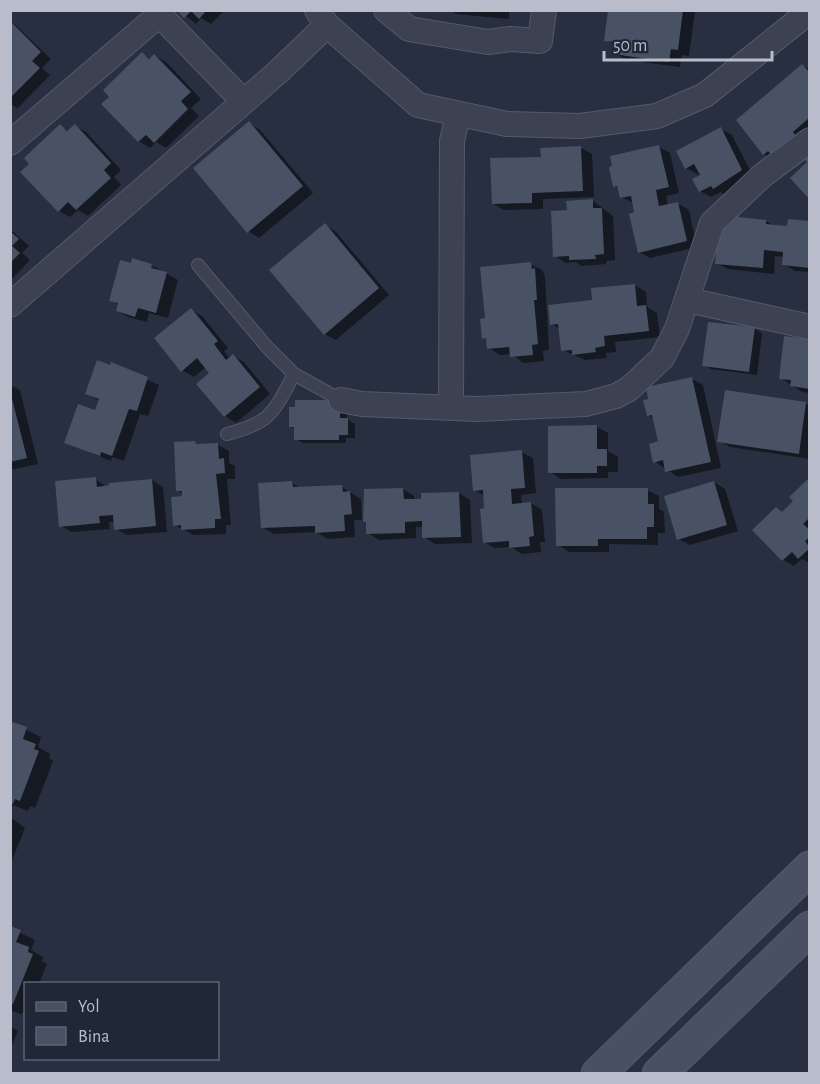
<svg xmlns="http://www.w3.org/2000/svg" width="820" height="1084" font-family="'Alegreya Sans',sans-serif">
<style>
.shadow{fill:#0007}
.building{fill:#495165}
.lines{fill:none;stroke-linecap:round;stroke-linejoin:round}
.lane-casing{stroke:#545a68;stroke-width:14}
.street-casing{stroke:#545a68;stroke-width:26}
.secondary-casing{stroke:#545a68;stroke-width:35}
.lane{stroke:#3c4251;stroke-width:12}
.street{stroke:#3c4251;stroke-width:24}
.secondary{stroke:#4a5064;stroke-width:33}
</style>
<rect width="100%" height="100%" fill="#282f41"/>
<path class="shadow" d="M178 10H225L211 24 201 18 196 24Z
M451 10H509V19L456 14Z
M610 10H695L689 56 682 55 680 67 626 60 615 53 616 45 606 40Z
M10 20 51 59 42 68 50 75 18 108 10 104Z
M142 54 152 59 155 56 166 62 201 99 191 108 199 116 166 148 156 142 150 148 139 141 103 104Z
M803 66 810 70V133L776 161 764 154 738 120Z
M249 123 260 130 313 193 259 238 248 231Z
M60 126 69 131 75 126 86 132 121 170 114 177 121 185 88 216 78 210 70 217 59 211Z
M721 129 732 135 753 176 725 195 721 192 711 197 700 191 701 176 686 168Z
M659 147 670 153 679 193 666 196 668 205 677 203 689 210 697 247 650 258 639 252 634 203 621 197 619 189 615 186Z
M581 148 592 154 594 197 543 199V209L504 210 493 204Z
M593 201 613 216 615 260 606 261V264L581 266 576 262 566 263 555 256Z
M766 221 775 227 789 228 810 222V272L795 271 784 264V257L775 256 774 274 728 269 716 263Z
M325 225 336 232 389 295 336 340 324 334Z
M10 229 29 246 22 253 30 260 10 281Z
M133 260 153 266H150V275L153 266 178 280 168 318 149 313 147 322 128 317 117 311 119 305 111 300Z
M530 264 542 270 545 276 549 350 543 351 544 361 523 363 512 354 500 355 489 348 488 340 484 338Z
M635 285 646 292 647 307 657 313 660 337 615 342 616 352 606 353 607 358 585 360 563 350 560 329 552 324 593 301Z
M191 310 202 316 228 348 224 351 230 359 233 356 244 362 270 394 236 423 225 416 211 373 206 367 194 377 182 370Z
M755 329 762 333 757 375 711 369 704 365Z
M810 341V393L802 392 781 378Z
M112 364 159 385 148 416 140 414 124 461 112 457 111 461 66 442 96 412 100 401 87 394Z
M692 379 703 385 721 468 678 477 655 462 660 442 655 419 648 415Z
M10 385 20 390 38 464 10 470Z
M726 391 810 405V459L730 447 719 441Z
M347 406V419L355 424V438H346V443H303L296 439V429L290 426Z
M597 427 608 433V451L618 457V472H608V478L561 479 550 472Z
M195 443 199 445 217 444 229 451V463L235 466V479H227L231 525H226V534L194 535 174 525 184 498V494L177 490Z
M521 452 533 458 536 493 521 495 522 504 531 503 542 510 545 542H540L541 552 522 554 511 547 495 548 484 542 485 496 475 490Z
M95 479 107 487 152 480 163 487 167 532 127 535 116 529 115 522H109L110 529 72 532 61 526Z
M810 479V563L802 559 794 566 783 560 776 509 783 513 795 501Z
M714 482 725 489 738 531 690 545 678 539Z
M292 483 301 488 342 487 361 499 362 520H354L355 537 328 539 316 532 274 534 263 528Z
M403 489 414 496V501H422V494L459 493 470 500 472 543 435 544 424 537 423 527H416V538L379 540 368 533Z
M647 490 659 496V509L664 512 665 533H658V545L609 544V552H569L558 545Z
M10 722 41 737 38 747 50 754 49 758 53 761 35 808 30 806 28 811 13 805 10 812Z
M10 817 25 828 10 865Z
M10 928 35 940 31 950 43 957 42 961 47 964 39 984H26V1010L21 1014 10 1010Z
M10 1026 18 1031 10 1050Z"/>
<path class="building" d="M176 10H207L199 19 191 11 184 18Z
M608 10H683L678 50 671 49 669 62 613 54 615 42 604 41Z
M10 21 41 52 32 61 40 68 10 98Z
M142 52 149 59 154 54 191 92 181 101 188 109 154 143 146 135 138 142 101 104 109 97 103 90Z
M802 64 810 73V117L793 132 796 136 772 156 768 151 763 155 736 120Z
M249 121 303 186 247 233 193 168Z
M60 124 67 131 75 124 111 163 104 170 111 178 76 210 68 202 58 212 20 172 29 164 24 158Z
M721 127 742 170 713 189 711 186 699 192 692 179 700 175 694 164 685 169 676 151Z
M659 145 669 187 656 190 659 206 678 202 687 241 638 253 629 214 634 212 631 196 620 198 617 186 613 187 609 167 612 166 610 156Z
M581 146 583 191 532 193V203L492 204 490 158 541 157 540 148Z
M810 151V200L790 178 807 162 803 157Z
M593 199V208H602L604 254 595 255 596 259 569 260V256L553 257 551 211 567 210 566 201Z
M719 215 766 220V224L787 226 788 219 810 221V268L782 265 783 252 764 250 763 268 715 264Z
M325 223 379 288 324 335 269 270Z
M10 231 19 239 12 246 20 253 10 263Z
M132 258 152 264 151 268 167 272 156 313 138 308 135 317 116 311 118 303 109 301 120 260 131 263Z
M531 262 532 269 535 268 537 300H534L538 344 532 345 533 355 510 357 509 347 487 349 486 338 482 339 480 319 485 318 480 267Z
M635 284 637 306 646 305 649 331 604 336 605 346 595 348 596 352 572 355V350L561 351 558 324 550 325 548 305 592 300 591 288Z
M191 308 218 341 214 344 226 360 233 354 260 387 224 417 196 384 209 373 197 358 181 372 154 338Z
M708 322 755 327 749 372 702 366Z
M784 336 810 339V389L790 386 791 380 779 379Z
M97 360 110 365 111 362 148 377 137 411 129 409 112 456 101 452 100 456 64 443 78 404 95 410 99 399 85 394Z
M692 377 711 462 665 472 663 460 653 463 649 444 658 441 652 415 647 416 643 400 648 399 646 387Z
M725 390 806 402 799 454 717 442Z
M10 391 27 458 10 462Z
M295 400H340V418H348V435H339V440H294V427H289V407H295Z
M597 425V449H607V466H597V473H548V426Z
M195 441 196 444 218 443 219 459 224 458 225 473 216 474 221 519H215V528L181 530V525L173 526 171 497 182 496V491H176L174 442Z
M522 450 525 488 511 489 512 504 531 502 534 536 529 537 530 546 509 548V541L483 543 480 509 484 508 483 490 473 491 470 455Z
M96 477 97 487 109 485V483L152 479 156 526 114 530 113 515 99 516 100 523 59 527 55 481Z
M810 477V521L808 519 803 524 810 530V537L805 541 810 548 798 559 792 552 782 561 752 530 776 507 782 512 793 501 789 497Z
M292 481 293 487 342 485 343 492 350 491 352 514 344 515 345 531 315 533V526L261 528 258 483Z
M714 481 727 525 677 540 664 496Z
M403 488 404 499H421V493L459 492 461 537 422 538V521L405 522V533L366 534V522H363L364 489Z
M555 488H648V504H654V527H647V539H598V546H556Z
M10 721 27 727 23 739 36 744 34 749 39 751 20 801 15 799 13 804 10 803Z
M10 926 21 930 16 942 29 947 28 952 33 954 13 1004 10 1003Z"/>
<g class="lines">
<defs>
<path id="lane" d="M198 265 267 347 294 374 341 400
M227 434C271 423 274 412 294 374"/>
<path id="street" d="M155 10 243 101
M317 10 327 25 418 105 507 124 580 126 657 116 705 95 810 11
M386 10 409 29 488 42 511 39 540 41 544 10
M10 143 159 15
M688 300 810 327
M10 305 278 72 327 25
M341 400 362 404 477 409 586 404 616 396 629 389 662 358 677 329 712 223 763 175 810 140
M451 408 452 141 458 115"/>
<path id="secondary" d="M598 1074 810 868
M659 1074 810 928"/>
</defs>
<use href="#lane" class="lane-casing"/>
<use href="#street" class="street-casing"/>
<use href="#secondary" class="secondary-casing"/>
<use href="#lane" class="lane"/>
<use href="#street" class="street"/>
<use href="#secondary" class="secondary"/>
</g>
<rect width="820" height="1084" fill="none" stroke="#b9bdcb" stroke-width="24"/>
<rect x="24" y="982" width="195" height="78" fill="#202736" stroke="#5d6372" stroke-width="1.5"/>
<rect x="36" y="1002" width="30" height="9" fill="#4a5064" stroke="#5d6372" stroke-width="1.5"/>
<text x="78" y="1012" font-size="18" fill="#b9bdcb">Yol</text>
<rect x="36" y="1027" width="30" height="18" fill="#495165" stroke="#5d6372" stroke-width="1.5"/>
<text x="78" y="1042" font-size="18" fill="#b9bdcb">Bina</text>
<path d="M604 51v9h168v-9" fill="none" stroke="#b9bdcb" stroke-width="3"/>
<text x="613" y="51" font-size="18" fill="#b9bdcb" stroke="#202736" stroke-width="4.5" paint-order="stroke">50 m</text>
</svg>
